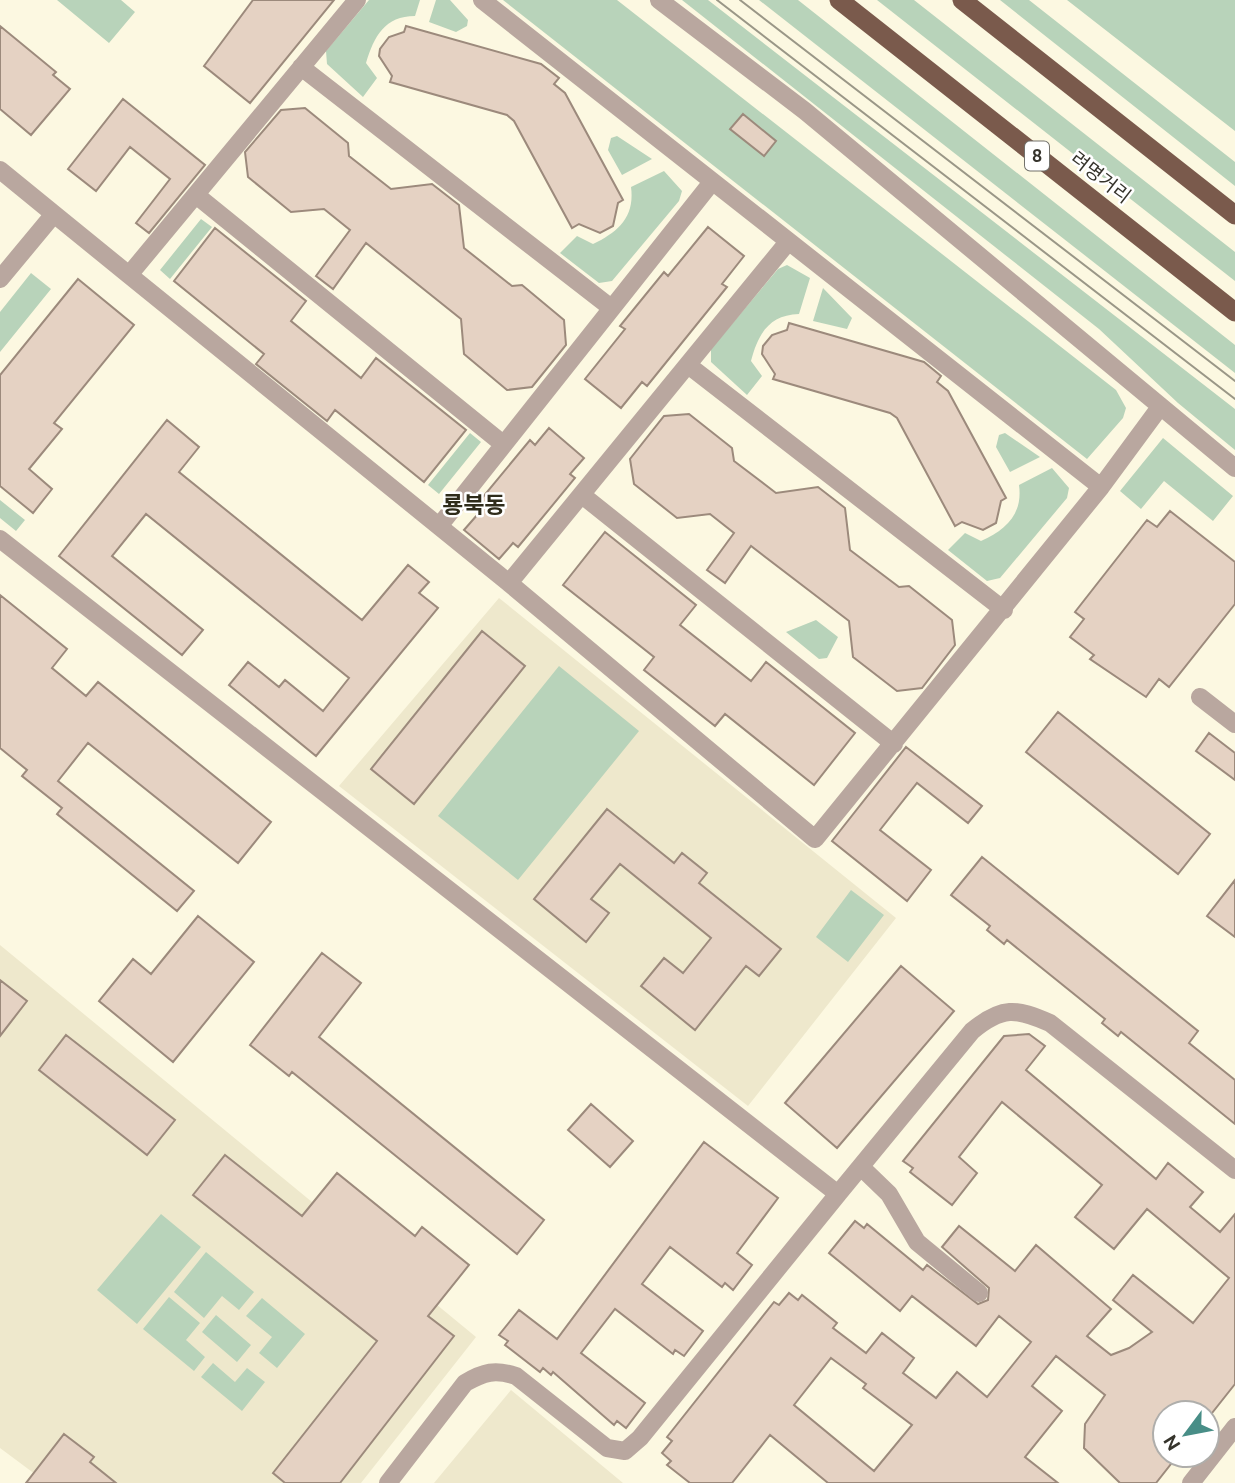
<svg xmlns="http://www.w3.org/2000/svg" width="1235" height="1483" font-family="Ubuntu,'Noto Sans KR',sans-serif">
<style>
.built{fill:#eee8cc}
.green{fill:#b8d3ba}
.building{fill:#e5d2c3;stroke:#9c8a7c;stroke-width:2;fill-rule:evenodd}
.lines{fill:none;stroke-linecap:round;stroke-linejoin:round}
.minor{stroke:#b9a79f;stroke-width:18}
.trunk{stroke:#7a5a4c;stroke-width:19}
.tram{stroke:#9a9787;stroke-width:2}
.labels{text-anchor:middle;stroke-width:5;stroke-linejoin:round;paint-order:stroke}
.shield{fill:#fff;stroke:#72716b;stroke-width:2}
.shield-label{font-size:18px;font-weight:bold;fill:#36342c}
.street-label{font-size:19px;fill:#36342c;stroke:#fff}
.quarter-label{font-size:23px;font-weight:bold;fill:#2f2c1b;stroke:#fff}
</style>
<rect width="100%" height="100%" fill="#fcf8e1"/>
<path class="built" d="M499 598 896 918 748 1106 339 786Z
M0 945 476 1337 361 1483H47L0 1448Z
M511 1390 623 1483H434Z"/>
<path class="green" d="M57 0H121L135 12 109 43Z
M369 0H420L415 16C385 16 374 36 366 63L377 78 363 97 327 64 326 51Z
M436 0H450L468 20 467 26 456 32 429 22Z
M503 0H617L1116 390 1126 408 1123 418 1087 459Z
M682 0H708L1235 409V450L1178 403 1099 329Z
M759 0H798L1235 345V373Z
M877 0H914L1235 252V281Z
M1000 0H1029L1235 162V186Z
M1067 0H1235V131Z
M617 136 652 159 622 175 608 150 611 138Z
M664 171 682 191 679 201 612 281 599 283 560 253 577 236 593 244C618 232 635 217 631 187Z
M201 219 212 227 170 279 160 270Z
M787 265 810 278 799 314C769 315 758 334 751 361L762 376 747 395 711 362V349L778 269Z
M31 273 51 289 0 352V312Z
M823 288 852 318 847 329 813 321Z
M470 433 481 442 439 494 428 485Z
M1005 433 1040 457 1010 472 996 447 999 435Z
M1163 438 1233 496 1213 521 1164 481 1141 509 1120 491Z
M1052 468 1069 488 1067 498 1000 578 987 581 948 550 965 533 981 541C1006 530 1023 514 1019 485Z
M0 500 25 520 16 531 0 518Z
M816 620 838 637 827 658 819 659 786 632Z
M559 666 639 731 518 880 438 816Z
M851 890 884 915 848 962 816 937Z
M161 1214 201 1247 137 1324 97 1290Z
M206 1252 254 1292 239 1310 222 1296 204 1318 174 1292Z
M169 1297 200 1323 186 1340 205 1357 194 1371 143 1329Z
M262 1298 305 1334 277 1368 259 1353 272 1337 246 1316Z
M216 1315 251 1345 237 1362 202 1332Z
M213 1363 235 1382 247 1368 265 1382 242 1411 201 1377Z"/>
<path class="building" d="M253 0H334L250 103 204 66Z
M0 26 56 72 53 75 70 89 31 135 0 109Z
M406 26 541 64 559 78 554 84 565 93 623 200 618 203 613 226 600 233 579 224 572 228 514 121 507 115 390 82 392 76 379 56 380 49 389 37 404 32Z
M123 99 205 165 149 233 136 223 170 179 130 147 96 191 68 169Z
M305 108 348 143 349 156 391 189 432 184 459 205 464 248 512 286 522 285 564 320 566 345 532 387 507 390 464 354 461 319 366 243 333 289 316 276 350 230 324 209 291 212 248 177 245 152 281 110Z
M743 114 776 141 764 156 730 129Z
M708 227 744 256 722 284 727 287 647 386 642 382 621 408 585 379 625 329 620 326 664 272 668 276Z
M215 228 306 301 291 321 361 378 376 358 466 430 424 482 335 410 327 421 256 364 264 354 174 281Z
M78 279 134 325 54 423 62 429 29 469 52 489 33 513 0 486V375Z
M789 323 924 362 941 376 937 382 948 391 1006 498 1001 501 996 523 983 530 962 522 955 526 897 418 890 413 773 379 775 374 762 354 763 346 772 335 787 330Z
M689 414 732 448 734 461 776 493 818 487 845 508 850 550 899 587 909 586 952 620 955 645 922 688 897 691 853 657 849 621 751 546 725 583 707 570 734 533 710 514 677 518 634 484 630 459 664 416Z
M167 420 199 447 179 472 362 620 408 565 429 582 419 593 438 608 316 756 229 685 248 662 279 687 285 680 323 711 349 678 146 514 112 556 203 630 182 655 59 556Z
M549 428 584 458 570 474 575 478 518 547 513 543 499 559 464 530 478 514 473 509 530 440 535 445Z
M1170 511 1235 562V604L1169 687 1159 679 1146 697 1090 659 1094 655 1070 637 1084 619 1075 612 1147 520 1157 527Z
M605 532 696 605 680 625 751 681 766 662 855 733 814 785 725 714 715 726 644 670 654 657 563 585Z
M0 595 67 649 52 668 86 696 98 682 271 822 238 863 88 743 58 781 194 891 177 911 57 814 62 808 22 776 27 770 0 748Z
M482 631 525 666 414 804 371 769Z
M1058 712 1210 834 1178 874 1026 752Z
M1209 733 1235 753V780L1196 751Z
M906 747 982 806 968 823 917 783 880 830 931 870 907 901 832 841Z
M607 809 674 863 682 853 707 873 699 883 781 949 759 976 746 966 695 1030 641 986 664 958 683 973 711 938 620 864 591 899 609 913 586 942 534 899Z
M982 857 1198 1031 1189 1043 1235 1080V1124L1121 1032 1118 1036 1102 1023 1105 1019 1007 940 1004 944 987 930 990 926 951 895Z
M1235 880V937L1207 916Z
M198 916 254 962 173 1062 99 1001 133 959 151 974Z
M322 953 361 983 319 1037 544 1220 517 1254 292 1072 289 1076 250 1045Z
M901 966 954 1011 837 1148 785 1103Z
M0 980 27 1001 0 1036Z
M1029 1034 1045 1046 1026 1070 1156 1179 1168 1163 1203 1192 1190 1207 1220 1232 1235 1214V1384L1212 1413H1165V1455H1178L1156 1483H1120L1084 1448 1085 1424 1105 1395 1056 1356 1032 1386 1062 1411 1025 1457 1058 1483H828L770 1435 732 1483H690L667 1465 671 1461 662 1453 672 1441 667 1437 774 1302 779 1305 789 1293 798 1300 802 1295 837 1323 833 1328 866 1353 882 1333 914 1358 903 1373 936 1398 957 1372 987 1397 1031 1342 999 1316 976 1346 912 1296 900 1311 829 1253 855 1221 864 1228 867 1224 923 1270 927 1265 978 1304 988 1300 989 1288 942 1247 959 1226 1015 1271 1036 1245 1111 1309 1087 1336 1111 1355 1129 1348 1152 1332 1113 1300 1133 1275 1193 1323 1229 1278 1147 1209 1114 1249 1075 1217 1102 1185 1002 1102 959 1157 977 1173 952 1205 910 1172 913 1168 903 1161 1004 1036ZM831 1358 866 1384 863 1388 912 1425 874 1471 794 1405Z
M66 1035 175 1120 147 1155 39 1070Z
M591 1104 633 1141 610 1167 568 1130Z
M704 1142 778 1198 737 1253 752 1265 733 1290 725 1283 722 1287 670 1247 642 1284 703 1331 684 1356 675 1350 673 1354 615 1309 581 1353 645 1403 626 1428 617 1421 614 1425 553 1372 551 1375 543 1368 540 1372 505 1345 508 1341 499 1335 519 1310 557 1339Z
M225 1155 302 1216 337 1173 415 1236 422 1227 469 1265 428 1316 454 1336 340 1483H285L273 1473 377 1341 193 1195Z
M64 1434 94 1457 90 1462 116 1483H26Z"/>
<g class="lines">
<path class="minor" d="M482 0 1101 487 1160 407
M659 0 805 111 1235 468
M301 67 610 307
M0 170 54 214
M196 195 503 444
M788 242 509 583 815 839 1101 487
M129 275 509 583
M0 279 54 214 129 275 357 0
M688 365 1004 610
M582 495 894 744
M440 525 712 182
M0 539 838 1194 972 1031C1002 1006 1016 1008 1050 1023L1235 1170
M1200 697 1235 724
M861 1167 889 1194 917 1242 979 1293
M388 1483 465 1383C484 1372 495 1369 516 1376L607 1448 625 1451 640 1438 838 1194
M1191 1483 1235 1427"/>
<path class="trunk" d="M839 0 1235 312
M962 0 1235 215"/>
<path class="tram" d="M717 0 1235 399
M740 0 1235 381"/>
</g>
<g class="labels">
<rect class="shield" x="1025" y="141.5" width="24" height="29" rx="5"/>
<g class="shield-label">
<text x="1037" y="162">8</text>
</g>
<g class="street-label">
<text transform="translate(1101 177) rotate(38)" y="7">려명거리</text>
</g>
<g class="quarter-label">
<text x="474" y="513">룡북동</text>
</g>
</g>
<g transform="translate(1186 1434) rotate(238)"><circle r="33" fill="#ffffff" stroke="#afaeab" stroke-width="2"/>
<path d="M0-5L12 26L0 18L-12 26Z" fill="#488e87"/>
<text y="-10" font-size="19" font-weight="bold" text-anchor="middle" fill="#36342c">N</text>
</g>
</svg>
